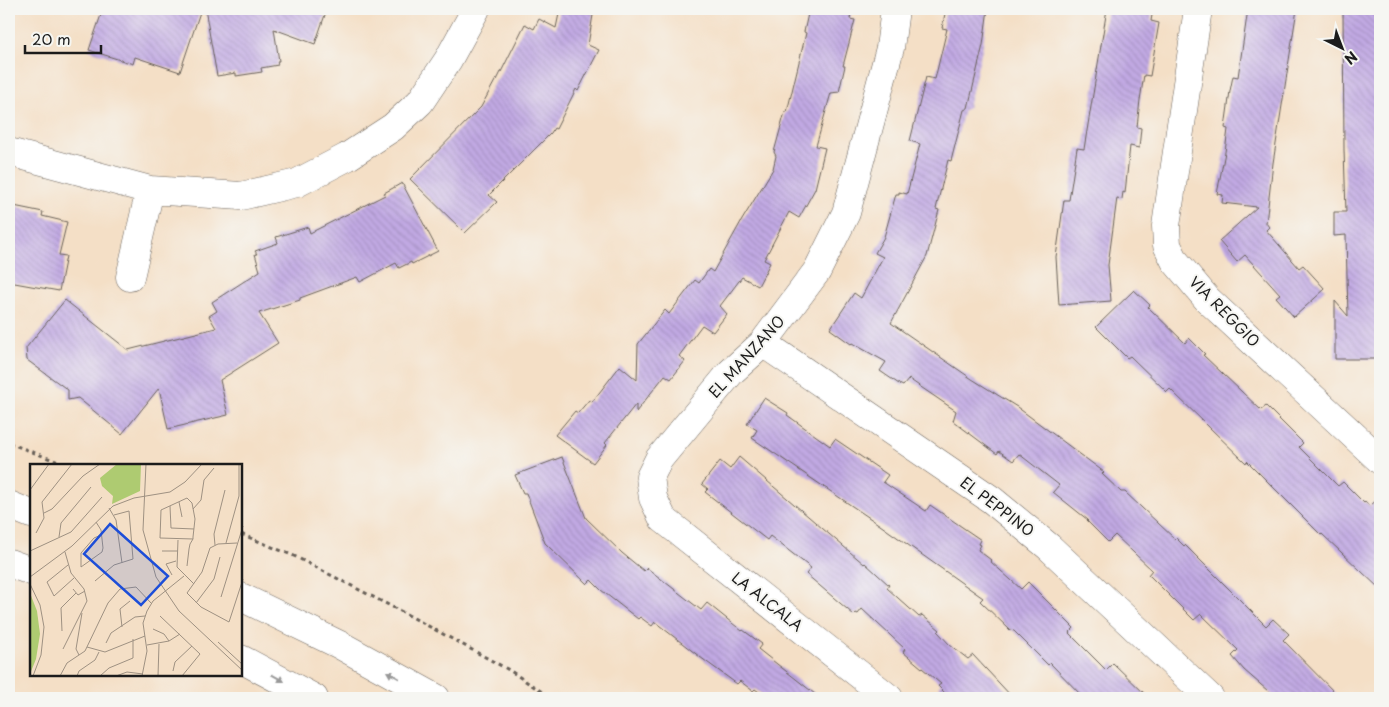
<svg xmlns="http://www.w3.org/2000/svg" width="1389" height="707" font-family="'Playpen Sans',sans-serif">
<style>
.building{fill:url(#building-back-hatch)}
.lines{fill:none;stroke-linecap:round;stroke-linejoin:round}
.minor-casing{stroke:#686058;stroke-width:29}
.primary-casing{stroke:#686058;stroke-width:29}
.path{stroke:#686058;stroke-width:3;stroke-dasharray:4 4;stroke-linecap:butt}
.minor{stroke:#fff;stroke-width:28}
.primary{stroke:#fff;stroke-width:28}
.oneway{fill:#999}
.labels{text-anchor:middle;stroke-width:4;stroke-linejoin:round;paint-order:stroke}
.street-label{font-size:15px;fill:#1c1c1c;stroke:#f6f6f2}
.inset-road{fill:none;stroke:#9e9182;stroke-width:1}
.view{fill:#1d4ed8;fill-opacity:0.15;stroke:#1d4ed8;stroke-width:2.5}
.inset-edge{fill:none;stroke:#1c1c1c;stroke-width:2.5}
</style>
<defs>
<pattern id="building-back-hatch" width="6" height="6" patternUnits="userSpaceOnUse" patternTransform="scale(1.25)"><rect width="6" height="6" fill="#c1a9e3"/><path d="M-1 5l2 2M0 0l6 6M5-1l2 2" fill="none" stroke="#a591c2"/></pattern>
</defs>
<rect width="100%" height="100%" fill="#f6f6f2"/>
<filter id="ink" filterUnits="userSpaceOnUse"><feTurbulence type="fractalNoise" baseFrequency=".02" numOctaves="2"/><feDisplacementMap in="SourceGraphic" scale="10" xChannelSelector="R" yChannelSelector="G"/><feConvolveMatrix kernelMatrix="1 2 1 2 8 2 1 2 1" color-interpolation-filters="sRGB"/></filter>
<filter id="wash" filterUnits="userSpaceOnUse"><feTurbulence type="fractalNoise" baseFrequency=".0096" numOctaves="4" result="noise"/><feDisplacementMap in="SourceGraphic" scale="20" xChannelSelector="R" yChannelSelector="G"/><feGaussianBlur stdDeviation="1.12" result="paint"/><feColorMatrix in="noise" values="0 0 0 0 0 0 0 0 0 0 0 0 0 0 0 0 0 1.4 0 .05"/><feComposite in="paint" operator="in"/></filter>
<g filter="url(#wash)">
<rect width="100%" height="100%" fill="#f4dfc6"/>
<g id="blocks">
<path class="building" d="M103 9H201L180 72 135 57 133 64 89 50Z
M205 9H327L315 44 274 29 279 61H277L278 65 261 68 262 72 236 76V73L217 76Z
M560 9H594L588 45 599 50 578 91 576 89 556 129 554 128 551 133 489 195 497 202 465 233 410 179 481 107 496 79 497 80 525 24 534 29 539 19 556 28Z
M809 9H852L850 19 855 20 843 66H845L839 92 831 93 816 146 825 148 815 189 799 218 789 212 764 260 770 263 758 286 742 277 720 306 727 314 713 332 702 325 679 356 685 361 671 379 665 375 636 412V404L605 443 607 445 593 463 555 435 575 411 578 413 589 400 592 402 620 366 637 380 638 344 665 310 669 314 695 280 699 283 709 269 713 272 742 220 773 169 776 156 774 152 785 112H787L806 33 804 32Z
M946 9H988L983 45 968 108 964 110 951 161 948 160 936 209 939 210 927 256 891 323 972 379 1017 407 1104 472 1102 474 1121 492H1125L1175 539 1176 538 1184 546 1185 545 1266 626 1273 619 1289 634 1283 640 1340 698H1276L1244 670 1232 656 1238 650 1201 614 1194 620 1150 576 1148 575 1152 570 1115 535 1108 542 1087 521 1088 520 1053 492 1059 485 1019 454 1013 461 999 451 997 454 953 421 956 411 909 379 903 386 899 384 880 371 886 362 852 343 851 344 830 329 854 293 861 298 883 257 875 253 884 237 896 194H899V192L907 194 920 144 910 141 926 77 935 79 947 29 942 28Z
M1107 9H1153L1151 21 1159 23 1150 76 1144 75 1140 100 1137 127 1141 128 1139 148 1130 146 1125 193 1123 192 1122 199 1117 198 1108 265 1111 301 1059 305 1056 257 1064 200H1069L1077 148 1084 149Z
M1248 9H1297L1273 163 1266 223 1269 227 1266 230 1299 268 1303 265 1325 289 1294 317 1276 297 1280 294 1245 255 1237 262 1219 241 1257 207 1222 203 1223 195 1217 194 1225 152 1228 129 1225 128 1230 91 1233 76 1238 77Z
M1343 9H1380V359H1335V301L1348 316 1346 235 1334 236V212H1346L1344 150Z
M402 183 438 251 412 264 411 262 399 268 396 263 360 282 357 277 300 298V300L259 313 278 343 220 380 228 415 168 429 159 388 122 434 78 398 68 400V390L27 360 26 348 65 300 128 350 216 328 209 316 217 311 212 302 260 271 255 254H257L255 251 278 243 276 237 308 227 310 233 385 195 384 193Z
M9 205 43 212 42 216 67 222 59 255 66 256 59 291 9 282Z
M1134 290 1150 305 1148 307 1185 343 1189 338 1205 354 1203 355 1261 410 1266 406 1303 443 1299 447 1338 486 1343 482 1364 503 1365 502 1370 506 1380 497V589L1322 534 1321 535 1247 461 1246 463 1170 389 1167 392 1130 356 1127 358 1096 327Z
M764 398 788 413 787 415 830 446 835 439 888 475 883 482 926 511 930 505 981 540 979 544 981 545 978 550 991 560 990 561 1021 589 1028 582 1074 628 1069 633 1106 670 1113 663 1149 698H1084L1050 663 1048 665 1014 631 1010 630 980 601 983 598 880 525 752 438 757 430 747 424Z
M562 457 586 518 622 553 644 571 647 568 701 610 707 603 742 631 743 630 762 644 758 649 820 698H767L755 689 753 691 740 681 737 684 700 657 655 622 652 626 640 617 638 619 601 590 591 580 587 584 545 543 526 493H523L515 475Z
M739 457 864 564 865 563 889 585 887 588 919 617 922 615 940 630 938 632 950 645 968 659 973 655 1013 698H950L938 686 941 684 903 652 905 649 862 609 858 614 856 613 854 615 806 574 811 568 770 536 767 540 705 492 708 489 702 484 720 461 730 469Z"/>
</g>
</g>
<g filter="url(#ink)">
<use href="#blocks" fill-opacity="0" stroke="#686058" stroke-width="1"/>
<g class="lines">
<defs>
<path id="minor" d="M1198 9 1166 226 1167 245 1175 261 1207 299 1380 460
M9 152 150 190 241 196 297 183 347 157 393 127 420 102 448 60 476 9
M130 277 150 190
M763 343 992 500 1049 547 1210 698
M889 698 663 519 653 498 650 477 659 459 731 372 763 343 817 271 846 213 890 48 895 9"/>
<path id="primary" d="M9 505 31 514
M9 563 31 571
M241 597 340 645 436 698
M241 659 314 698"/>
</defs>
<use href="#minor" class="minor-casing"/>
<use href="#primary" class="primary-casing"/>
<path class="path" d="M9 443 69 466
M241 534 294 556 408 615 509 670 551 698"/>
<use href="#minor" class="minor"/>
<use href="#primary" class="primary"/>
</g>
<defs><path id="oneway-solid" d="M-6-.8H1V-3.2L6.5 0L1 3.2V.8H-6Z" transform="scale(1.25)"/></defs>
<g class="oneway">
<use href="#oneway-solid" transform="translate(393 675) rotate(-151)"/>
<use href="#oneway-solid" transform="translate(278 678) rotate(29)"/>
</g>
</g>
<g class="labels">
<g class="street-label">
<text transform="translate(1224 312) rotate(45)" y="5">VIA REGGIO</text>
<text transform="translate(747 357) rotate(-48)" y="5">EL MANZANO</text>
<text transform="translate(997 507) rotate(37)" y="5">EL PEPPINO</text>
<text transform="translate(767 602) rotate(38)" y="5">LA ALCALA</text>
</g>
</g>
<g transform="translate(30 464)">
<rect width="212" height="212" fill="#f4dfc6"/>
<path d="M87 0H111L110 27 82 40 83 32 72 22 70 14Z" fill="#aecb71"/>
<path d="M0 129 7 147 10 170 6 195 0 210Z" fill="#aecb71"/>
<path class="inset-road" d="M116 0 113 66 126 113 149 147 213 207M0 26 19 0M149 38 152 53M140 42 141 64 164 65M79 44 86 56 92 99M163 45 171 36 174 16 184 4M14 49 22 45 53 12 70 0M66 58 71 66 73 84 72 88 51 103V89L64 74 71 71M6 69 14 54 12 38 42 0M29 73 31 59 61 23M148 76 147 103 164 120M196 79 209 32V0M207 79 188 80 180 84 172 108 157 129 171 143 199 158 213 115M185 81 184 70 195 26M0 87 41 68 72 33M132 87H148M38 101 17 118 24 132 44 114M157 102 159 85 160 80 163 75V73L165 55 162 39 157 34 131 46 130 74 163 75M142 111 136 100 146 97M0 113 42 82 83 42 104 34 140 28 155 18 172 0M65 117 84 101 103 95 99 47 84 51M0 120 10 141 14 163 11 191 3 212M43 125 48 131 55 127M191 133 213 62M166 139 184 115 190 93M130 152 170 190 152 212M92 163 90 145 100 137M123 165 134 170 139 177M32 167 31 144 46 129M188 178 213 201M76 179 81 169 105 153 115 152M117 181 139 177 150 170M57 183 75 188 115 172M33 185 57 137 54 125 41 109 35 88M49 191 46 185 52 149M143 207 145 198 162 182M30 212 37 199 55 187 78 139 90 125 106 123 121 139M47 212 49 207 65 196 69 188M70 212 79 204 103 194V175M86 212 97 208 113 210M112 212 117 187 113 159 117 147 123 137 154 112M128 212 129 180"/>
<path class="view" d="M80 60 138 112 111 141 54 90Z"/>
<rect width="212" height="212" class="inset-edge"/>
</g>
<rect width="1389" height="707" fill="none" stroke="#f6f6f2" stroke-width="30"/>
<g transform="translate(1342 48) rotate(138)" stroke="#f6f6f2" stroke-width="4" paint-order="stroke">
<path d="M0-4L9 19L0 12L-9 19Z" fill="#1c1c1c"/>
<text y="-8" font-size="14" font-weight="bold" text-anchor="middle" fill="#1c1c1c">N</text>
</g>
<path d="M25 45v8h76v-8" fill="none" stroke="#1c1c1c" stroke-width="2.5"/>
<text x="32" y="45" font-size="15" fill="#1c1c1c" stroke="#f6f6f2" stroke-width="4" paint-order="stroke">20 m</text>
</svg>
